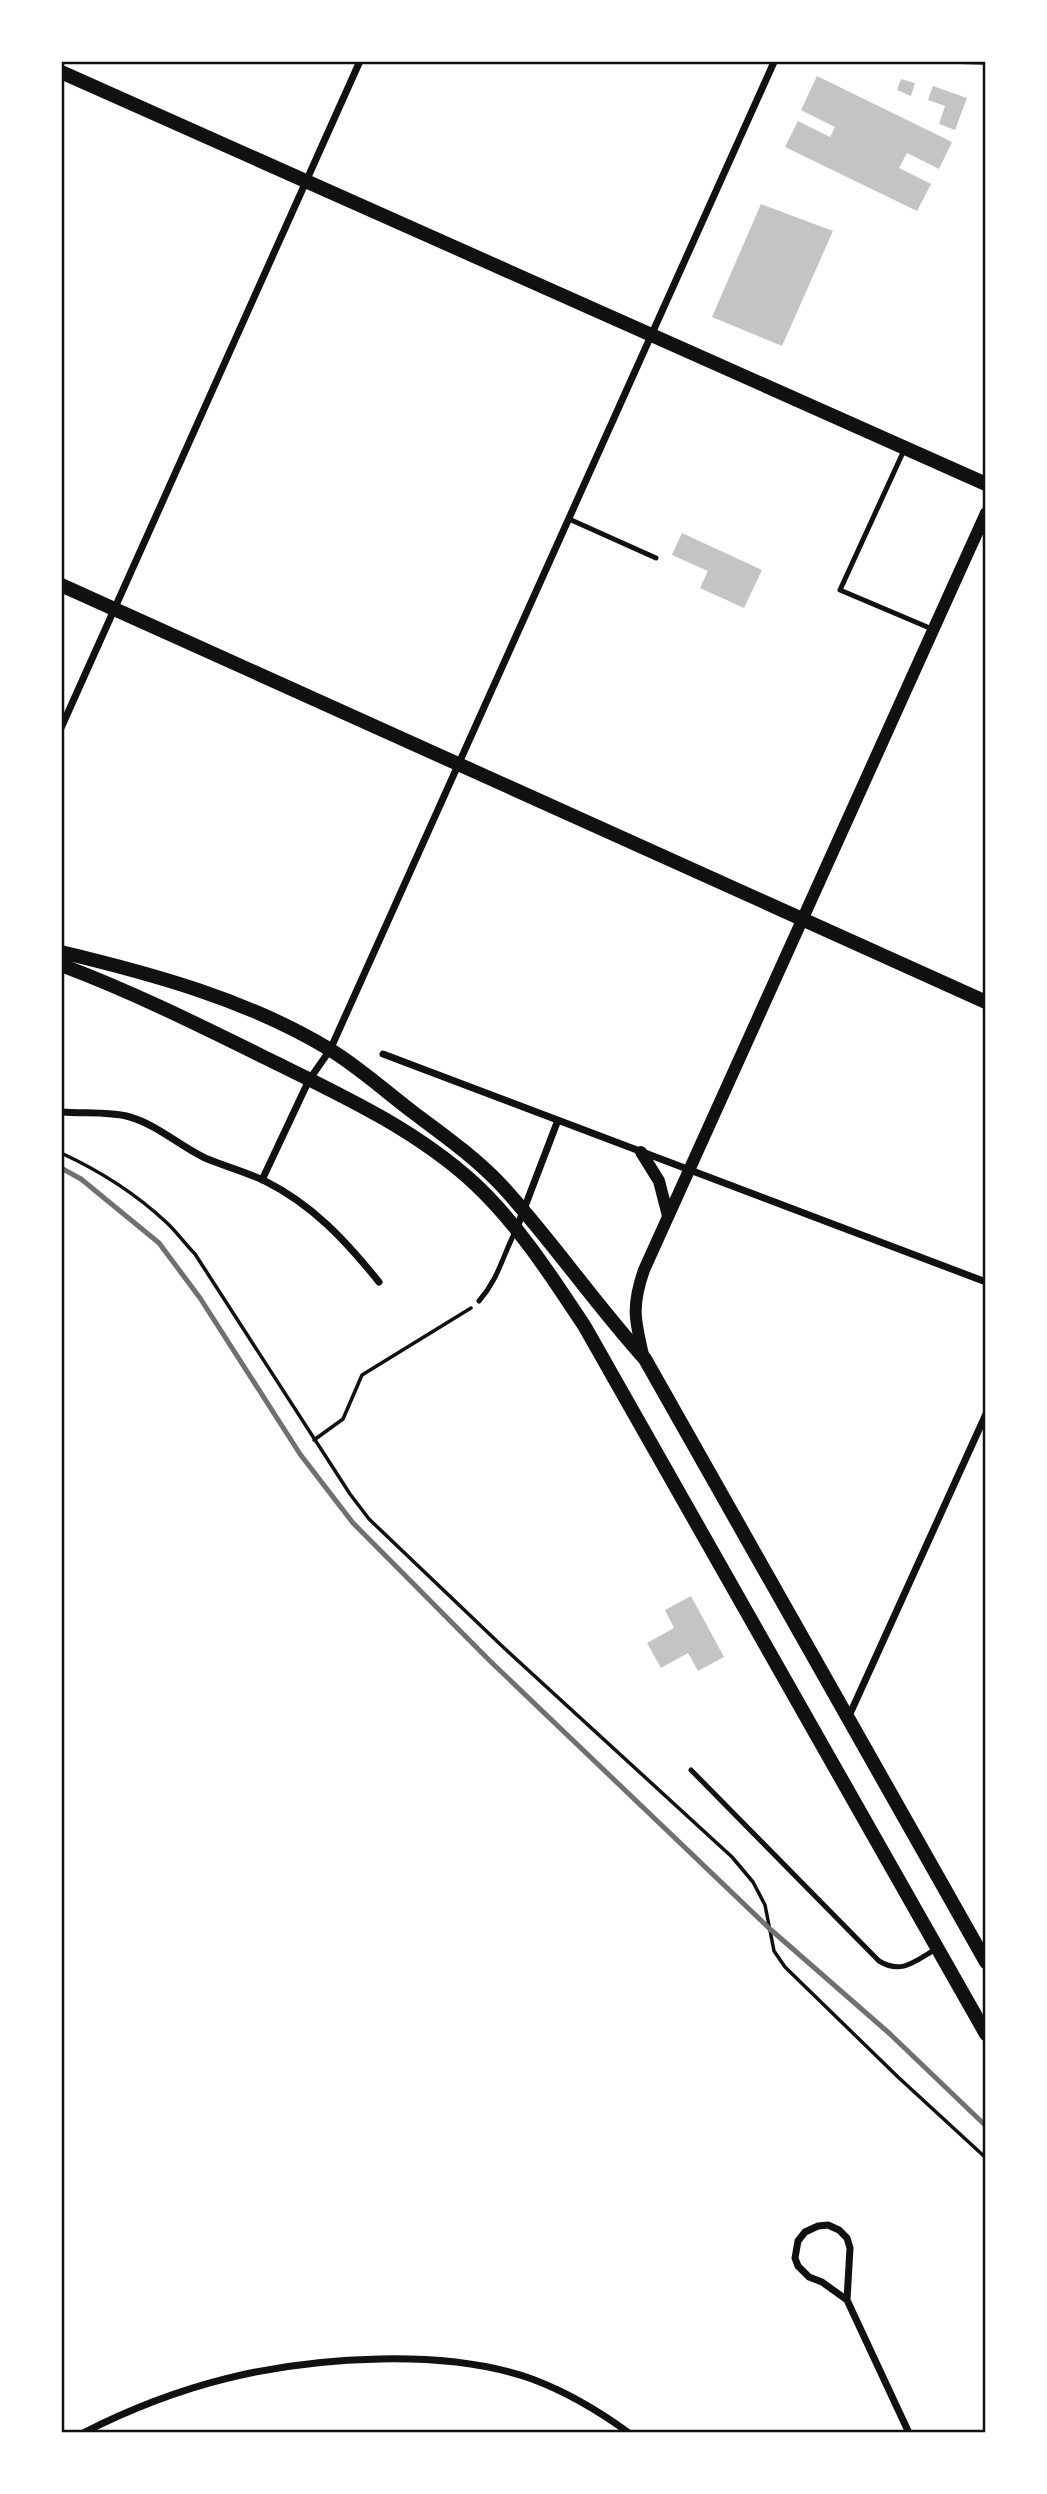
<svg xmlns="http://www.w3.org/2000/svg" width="1047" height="2494" font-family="'PT Sans Narrow',sans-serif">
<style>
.building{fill:#c4c4c4}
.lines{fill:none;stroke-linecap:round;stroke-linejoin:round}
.path{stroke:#111;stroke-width:3.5}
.service{stroke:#111;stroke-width:5}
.minor{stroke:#111;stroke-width:7}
.tertiary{stroke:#111;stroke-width:12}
.secondary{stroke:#111;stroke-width:14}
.rail{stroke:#707070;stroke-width:5}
.neatline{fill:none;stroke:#111;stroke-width:2.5}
</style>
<rect width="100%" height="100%" fill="#fff"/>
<path class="building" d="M817 76 952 142 939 169 907 153 899 168 931 184 917 211 785 147 798 121 830 137 835 127 801 110Z
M901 79 915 83 911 96 897 90Z
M933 86 967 98 955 130 939 124 945 106 928 100Z
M761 204 833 231 782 346 712 317Z
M682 533 762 570 744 608 700 588 708 571 672 555Z
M691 1596 724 1657 698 1671 688 1653 661 1668 647 1643 674 1628 665 1610Z"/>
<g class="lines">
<path class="path" d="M916 61 986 63
M61 1153C98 1170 136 1194 166 1222 176 1231 185 1244 195 1254L350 1494 369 1519 502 1646 732 1857 753 1882 765 1905 774 1951 785 1967 898 2077 986 2158
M314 1440 343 1419 362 1375 471 1308"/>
<path class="service" d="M905 448 840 590 932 629
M569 519 656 558
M479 1301C499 1278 502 1257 516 1230
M691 1770 879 1961C902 1975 915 1961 936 1949"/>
<path class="minor" d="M61 728 360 61
M383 1054 986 1282
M61 1112C84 1114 108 1111 130 1117 157 1125 180 1146 205 1158 224 1166 246 1172 265 1181 313 1205 346 1241 379 1282
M262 1180 309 1080 330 1050 774 62
M516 1230 558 1120
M849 1716 986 1414
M847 2300 822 2282 809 2277 798 2266 795 2258 798 2241 805 2232 818 2226 828 2225 839 2230 847 2238 850 2248 847 2300 909 2433
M83 2433C179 2384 272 2361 380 2359 431 2358 484 2362 532 2379 567 2392 599 2411 629 2433"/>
<path class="tertiary" d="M641 1152 659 1181 668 1216
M644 1359C635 1321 631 1307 644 1270L986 513"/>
<path class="secondary" d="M61 72 986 484
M61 585 986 1002
M61 952C153 974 248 1000 329 1049 359 1067 386 1092 414 1113 445 1136 477 1159 503 1187 553 1242 595 1304 645 1359L986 1962
M61 965C133 992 201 1026 270 1060 341 1095 415 1129 474 1183 518 1224 552 1277 585 1327L986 2034"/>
<path class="rail" d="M61 1168 81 1179 159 1243 200 1298 300 1454 353 1523 489 1660 770 1929 890 2034 986 2126"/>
</g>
<rect width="1047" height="2494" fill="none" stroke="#ffffff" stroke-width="126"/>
<rect x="63" y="63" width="921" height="2368" class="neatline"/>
</svg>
